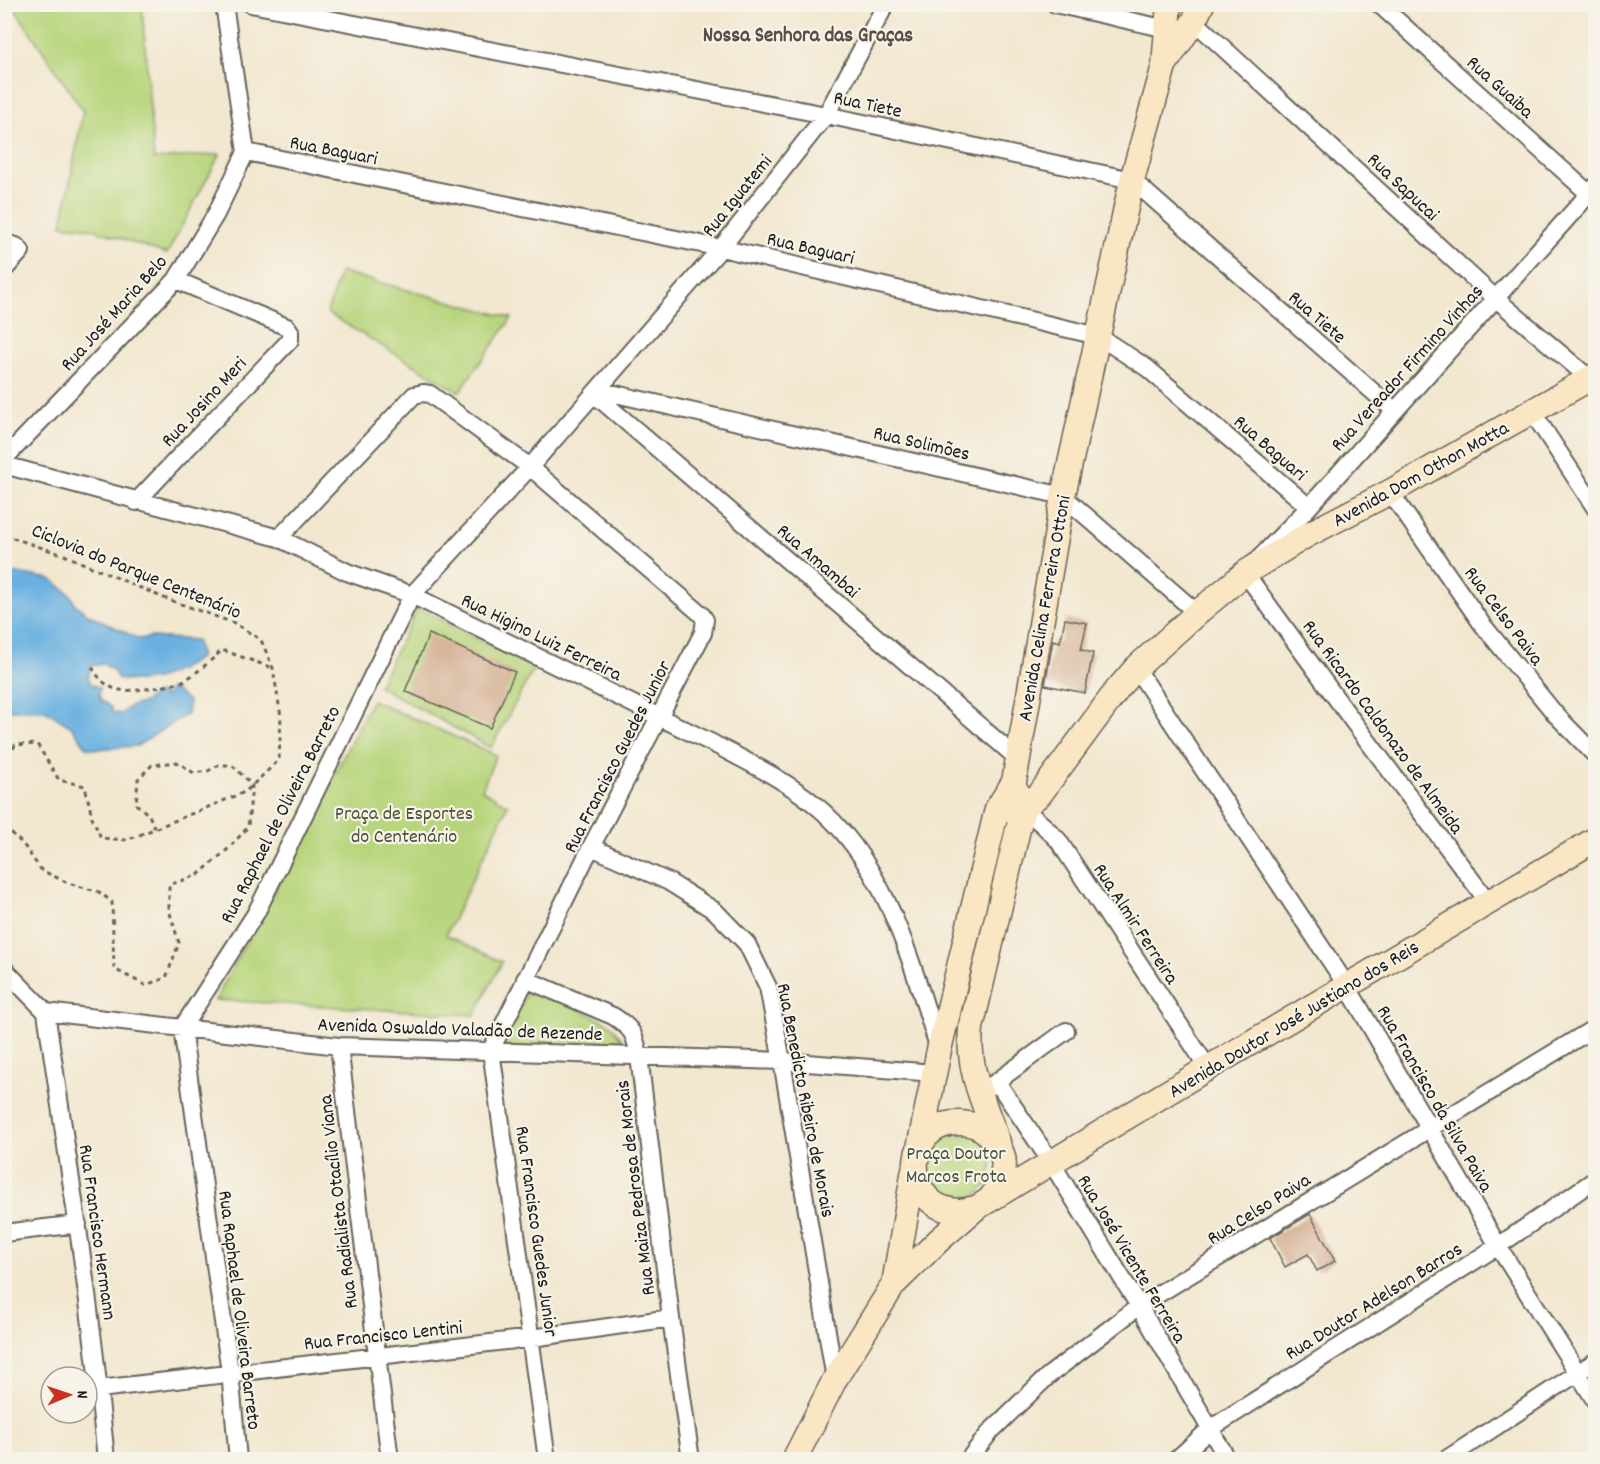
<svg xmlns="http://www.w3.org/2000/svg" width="1600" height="1464" font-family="Dekko,sans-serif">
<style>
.green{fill:#b7d57c;stroke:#6a784c;stroke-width:1.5}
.water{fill:#69b0e0;stroke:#42667e;stroke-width:1.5}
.building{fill:#d1aa8e}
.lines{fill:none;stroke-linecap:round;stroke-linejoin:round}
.street-casing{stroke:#67635b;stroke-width:20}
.secondary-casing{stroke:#67635b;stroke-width:27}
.path{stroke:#67635b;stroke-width:3;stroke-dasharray:4.5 4.5;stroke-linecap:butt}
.street{stroke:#fff;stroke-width:16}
.secondary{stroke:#fbe6c3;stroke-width:24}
.labels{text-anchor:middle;stroke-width:4.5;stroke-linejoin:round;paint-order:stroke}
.street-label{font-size:20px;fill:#1c1c1c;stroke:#f7f3e8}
.park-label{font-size:20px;fill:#4a5439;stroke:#f7f3e8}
.neighbourhood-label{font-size:21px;font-weight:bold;fill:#5b4e44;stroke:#f7f3e8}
</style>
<rect width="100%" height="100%" fill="#f7f3e8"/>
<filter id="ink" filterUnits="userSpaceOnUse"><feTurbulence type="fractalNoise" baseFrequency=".0167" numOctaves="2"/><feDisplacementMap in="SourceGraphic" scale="12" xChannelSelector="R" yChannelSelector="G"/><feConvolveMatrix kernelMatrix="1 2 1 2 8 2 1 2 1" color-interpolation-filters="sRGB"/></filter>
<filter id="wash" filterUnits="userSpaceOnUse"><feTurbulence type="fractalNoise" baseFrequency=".008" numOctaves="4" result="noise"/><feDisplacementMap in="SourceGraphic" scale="24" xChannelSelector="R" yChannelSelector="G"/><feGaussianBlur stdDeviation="1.35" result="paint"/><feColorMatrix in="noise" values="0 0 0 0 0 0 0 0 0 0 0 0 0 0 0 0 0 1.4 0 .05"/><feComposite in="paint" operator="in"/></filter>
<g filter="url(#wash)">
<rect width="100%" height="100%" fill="#f2e7cf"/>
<path class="green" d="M12 5H142L154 159 220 154 167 254 90 228 62 225 83 111Z
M340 272 512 318 459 392 327 313Z
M418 608 534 668 491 748 378 686Z
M372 700 496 755 482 790 508 805 446 935 502 962 475 1015 215 1000 290 862Z
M531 985 610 1024 634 1055 500 1048Z
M936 1133 979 1135 992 1160 990 1182 974 1197 944 1199 931 1191 923 1143Z"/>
<path class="water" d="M5 571 51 579 70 594 76 605 86 613 139 639 151 637 196 640 201 657C174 675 150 686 118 679L113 670 103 664 91 666 88 678 91 684 100 688C97 699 102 702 111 707L112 712 121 714 129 707 145 702 154 694 158 693 165 696 169 690H174L189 702 187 714 137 746 96 749 86 747 73 728 45 710H5Z"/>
<g id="blocks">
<path class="building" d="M1065 619 1087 623 1081 650 1093 653 1085 693 1045 685 1053 640 1060 642Z
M429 634 515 672 490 728 405 691Z
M1310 1214 1335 1261 1317 1271 1308 1254 1285 1267 1270 1238Z"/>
</g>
</g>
<g filter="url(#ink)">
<use href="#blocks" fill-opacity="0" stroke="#67635b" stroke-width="1.5"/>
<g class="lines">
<defs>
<path id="street" d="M251 4 826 115 1132 180 1395 411
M1055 4 1167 29
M1379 4 1596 200
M1194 21 1495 298 1589 378
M246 152 721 248 1098 336 1147 368 1309 507
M4 243 16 246 21 251 4 270
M598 390 1063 496 1197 613
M594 394 1017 758
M1531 410 1596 509
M4 459 176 280 216 214 246 152 224 4
M4 465 279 538 347 572 412 595 714 744C748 762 783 779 813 803 887 862 911 963 939 1049
M1390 492 1482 624 1556 715 1596 756
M136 502 290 340V331L287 327 176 280
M279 538 414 395 423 393 430 394 530 467 701 614 705 620 703 633 591 847 491 1050 547 1460
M1136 668 1347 986 1498 1246 1596 1402
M1023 808 1044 826 1058 840 1208 1068
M591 847 669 882 715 911 747 944 768 987 782 1061 835 1379
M1489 903 1352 720 1245 573 1309 507 1596 186
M4 969 46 1012 182 1028 339 1046 782 1061 934 1073
M525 979 613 1016C632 1028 635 1034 639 1056L671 1318 691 1460
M46 1012C68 1161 92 1310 106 1460
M339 1046 390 1460
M997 1082 1051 1162 1139 1306 1228 1460
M988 1088 1066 1031
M4 1233 78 1224
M99 1389 532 1338 671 1318
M238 1460 230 1372 182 1028 256 913 412 595 530 467 721 248 826 115 886 4
M968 1460 991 1431 1048 1376 1139 1306 1596 1027
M1176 1460 1210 1429 1498 1246 1596 1179
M1445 1460 1596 1361"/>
<path id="secondary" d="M1165 64 1194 21 1202 4
M997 809 1023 808 1040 794 1117 690 1136 668 1197 613 1245 573 1307 535 1390 492 1596 375
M998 1142C984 1103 967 1071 971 1028L1023 808 1018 793
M919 1148 939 1050 997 809 1014 782 1063 496 1132 180 1164 66 1169 4
M991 1198C1002 1182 1010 1162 997 1144 987 1130 976 1123 959 1123 902 1122 901 1209 958 1211 964 1211 970 1209 976 1208L1208 1068 1596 839
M894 1284 939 1240 976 1208
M794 1460 835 1379 894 1284 914 1169"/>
</defs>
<use href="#street" class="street-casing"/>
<use href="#secondary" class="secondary-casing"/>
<path class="path" d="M4 535 64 555 164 598 234 623 261 640 273 668 281 717 279 760 245 792 127 840 101 838 92 817 85 786 59 780 37 744 15 745 8 759 4 760
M92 667C98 678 107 688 120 690 131 692 176 686 185 680 198 672 211 661 222 650L273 668
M4 827 23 844 41 870 68 883 99 892 112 902 114 969 145 985 166 978 179 943 169 910V885L198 875 228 849 248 827 252 785 232 765H219L208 771 194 773 177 762 152 765 138 779 136 804 149 815 155 829"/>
<use href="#street" class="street"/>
<use href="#secondary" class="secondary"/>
</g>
</g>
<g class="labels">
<g class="street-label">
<text transform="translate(1501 86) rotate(42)" y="7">Rua Guaiba</text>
<text transform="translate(868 103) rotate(12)" y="7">Rua Tiete</text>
<text transform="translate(334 149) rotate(11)" y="7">Rua Baguari</text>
<text transform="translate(1404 186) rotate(43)" y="7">Rua Sapucai</text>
<text transform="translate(736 195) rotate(-51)" y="7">Rua Iguatemi</text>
<text transform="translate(811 247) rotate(13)" y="7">Rua Baguari</text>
<text transform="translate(113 312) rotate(-48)" y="7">Rua José Maria Belo</text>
<text transform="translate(1318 316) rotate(41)" y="7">Rua Tiete</text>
<text transform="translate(1406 367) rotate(-48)" y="7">Rua Vereador Firmino Vinhas</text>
<text transform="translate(203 401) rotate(-47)" y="7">Rua Josino Meri</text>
<text transform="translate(922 442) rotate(13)" y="7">Rua Solimões</text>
<text transform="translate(1271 447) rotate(41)" y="7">Rua Baguari</text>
<text transform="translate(1420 473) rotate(-29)" y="7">Avenida Dom Othon Motta</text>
<text transform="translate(819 560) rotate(41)" y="7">Rua Amambai</text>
<text transform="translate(137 570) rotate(22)" y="7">Ciclovia do Parque Centenário</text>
<text transform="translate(1043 608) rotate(-80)" y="7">Avenida Celina Ferreira Ottoni</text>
<text transform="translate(1505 615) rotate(53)" y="7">Rua Celso Paiva</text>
<text transform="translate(542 636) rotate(26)" y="7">Rua Higino Luiz Ferreira</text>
<text transform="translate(1384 726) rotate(54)" y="7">Rua Ricardo Caldonazo de Almeida</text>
<text transform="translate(616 756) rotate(-63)" y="7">Rua Francisco Guedes Junior</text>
<text transform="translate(279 814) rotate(-63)" y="7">Rua Raphael de Oliveira Barreto</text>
<text transform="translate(1137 923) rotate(57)" y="7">Rua Almir Ferreira</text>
<text transform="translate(1293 1018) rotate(-31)" y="7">Avenida Doutor José Justiano dos Reis</text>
<text transform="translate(460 1028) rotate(2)" y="7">Avenida Oswaldo Valadão de Rezende</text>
<text transform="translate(1436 1098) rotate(60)" y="7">Rua Francisco da Silva Paiva</text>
<text transform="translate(807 1100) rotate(79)" y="7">Rua Benedicto Ribeiro de Morais</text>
<text transform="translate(634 1188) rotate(-97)" y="7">Rua Maiza Pedrosa de Morais</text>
<text transform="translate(337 1202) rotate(-97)" y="7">Rua Radialista Otacílio Viana</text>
<text transform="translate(1258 1208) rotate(-32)" y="7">Rua Celso Paiva</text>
<text transform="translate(538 1231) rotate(82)" y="7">Rua Francisco Guedes Junior</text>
<text transform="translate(99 1232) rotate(82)" y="7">Rua Francisco Hermann</text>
<text transform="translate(1133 1258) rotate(59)" y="7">Rua José Vicente Ferreira</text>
<text transform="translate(1373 1300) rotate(-32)" y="7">Rua Doutor Adelson Barros</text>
<text transform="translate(241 1310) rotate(83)" y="7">Rua Raphael de Oliveira Barreto</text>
<text transform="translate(383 1334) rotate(-6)" y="7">Rua Francisco Lentini</text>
</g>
<g class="park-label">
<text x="404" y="819">Praça de Esportes<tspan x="404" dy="23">do Centenário</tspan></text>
<text x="956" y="1159">Praça Doutor<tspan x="956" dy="23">Marcos Frota</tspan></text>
</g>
<g class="neighbourhood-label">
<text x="808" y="41">Nossa Senhora das Graças</text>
</g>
</g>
<rect width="1600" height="1464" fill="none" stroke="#f7f3e8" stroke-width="24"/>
<g transform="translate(69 1395) rotate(88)"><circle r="28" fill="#f7f3e8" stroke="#9f9d96" stroke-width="1.5"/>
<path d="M0-4.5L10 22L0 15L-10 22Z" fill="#c8321e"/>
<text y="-9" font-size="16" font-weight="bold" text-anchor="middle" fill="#1c1c1c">N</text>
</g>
</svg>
